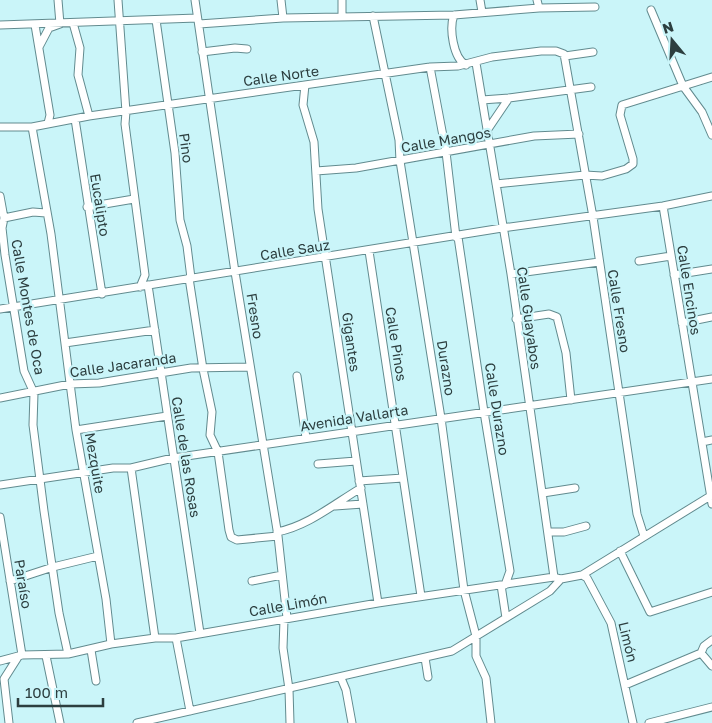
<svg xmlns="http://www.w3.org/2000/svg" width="712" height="723" font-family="'Golos Text',sans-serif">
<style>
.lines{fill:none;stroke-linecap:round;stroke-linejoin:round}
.street-casing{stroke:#628b8f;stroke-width:9}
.street{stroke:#fff;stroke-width:7}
.labels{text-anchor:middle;stroke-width:4.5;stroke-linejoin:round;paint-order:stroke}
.street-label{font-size:14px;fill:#2c3e3f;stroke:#caf5f9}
</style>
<rect width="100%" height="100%" fill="#caf5f9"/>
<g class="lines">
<defs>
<path id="street" d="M118 0 126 112 125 124 145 275 140 287
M195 0 235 272 278 536 287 618
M281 0 283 18
M342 0V15
M480 0 482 12
M537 0 539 8
M651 10 683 86 702 112 712 135
M454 15C449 28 453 58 466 65
M373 16 399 140 400 161 441 418 464 590 476 636V656L486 678 491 723
M156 20 175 153 180 220 187 246 191 278
M73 23 80 48 78 75 89 116
M199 24 283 18 454 15 539 8 595 7
M0 25 197 18
M35 25 50 115 48 123
M39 47 49 28 60 24 58 0
M202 52 235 48 247 49
M565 56 593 52
M476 63 511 274 554 577
M430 67 446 152 456 237
M305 85 303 105 314 142 318 209 378 603
M482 100 509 98 591 87
M75 119 102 294
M0 127H32L89 116 430 67 458 66 492 57 541 51H556L564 54 593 217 637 514 644 536
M32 127 51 234 76 430 106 599 111 644
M488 129 509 98
M316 171 356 168 534 136 579 134
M496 184 585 175 602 176 626 169 633 164V159L620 115 622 105 712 77
M0 196 4 218 2 228 5 255 24 371 34 393 33 425 44 511 59 613 68 654
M663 206 712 504
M87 207 134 199
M4 218 33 212 46 213
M458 237 484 412 510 571 505 585
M369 251 421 596
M639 261 671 256
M511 274 599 262
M674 275 712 269
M189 278 203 369 212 412 210 435 218 452 229 530 231 537 237 540 278 536
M148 285 200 633
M0 309 502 228 663 206 712 196
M516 319 549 314 557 317 566 353 571 400
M682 323 712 317
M65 343 155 330
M297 376 306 438
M0 398 70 384 99 383 191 368 250 367
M76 430 167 416
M702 442 712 440
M318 464 356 461
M131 468 155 638
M359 481 403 478
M0 485 113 468H131L173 458 712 379
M543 493 575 488
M335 506 363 504
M0 517 22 655
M277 532C308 526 334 504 361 488
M548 532H564L586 526
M620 551 650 612 712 592
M582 575 587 578 611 623 633 723
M10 581 53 567 98 556
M252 581 282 575
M501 585 506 618
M284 620 283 648 289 689 290 723
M176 638 190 711
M91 650 96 681
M701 653 712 666
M46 656 60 723
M425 658 428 677
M0 661 22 655 68 654 111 644 155 638H176L378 603 554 577 561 579 582 575 712 495
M341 678 346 690 352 723
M625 685 701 653 704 646 712 640
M9 723 4 679 18 657
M137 723 452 651 550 591 561 579
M649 723 712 707"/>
</defs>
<use href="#street" class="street-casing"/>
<use href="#street" class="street"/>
</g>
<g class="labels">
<g class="street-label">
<text transform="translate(281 76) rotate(-8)" y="5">Calle Norte</text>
<text transform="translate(446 140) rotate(-10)" y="5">Calle Mangos</text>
<text transform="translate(186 148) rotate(82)" y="5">Pino</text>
<text transform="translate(100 205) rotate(81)" y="5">Eucalipto</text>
<text transform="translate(295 250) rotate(-9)" y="5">Calle Sauz</text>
<text transform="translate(689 290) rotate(81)" y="5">Calle Encinos</text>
<text transform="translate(28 307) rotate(80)" y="5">Calle Montes de Oca</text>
<text transform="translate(619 311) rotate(81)" y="5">Calle Fresno</text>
<text transform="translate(255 316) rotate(81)" y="5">Fresno</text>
<text transform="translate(529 318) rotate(82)" y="5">Calle Guayabos</text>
<text transform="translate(351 342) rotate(82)" y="5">Gigantes</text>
<text transform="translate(396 344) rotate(81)" y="5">Calle Pinos</text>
<text transform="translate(123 365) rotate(-8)" y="5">Calle Jacaranda</text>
<text transform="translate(446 368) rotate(81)" y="5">Durazno</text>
<text transform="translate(497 409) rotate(81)" y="5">Calle Durazno</text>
<text transform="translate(354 418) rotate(-9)" y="5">Avenida Vallarta</text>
<text transform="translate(186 457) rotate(81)" y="5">Calle de las Rosas</text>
<text transform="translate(95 463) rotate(80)" y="5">Mezquite</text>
<text transform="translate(23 584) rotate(81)" y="5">Paraíso</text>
<text transform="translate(288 605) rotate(-10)" y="5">Calle Limón</text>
<text transform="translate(628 642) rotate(76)" y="5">Limón</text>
</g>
</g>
<g transform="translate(672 40) rotate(342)" stroke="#caf5f9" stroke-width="4" paint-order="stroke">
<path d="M0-4L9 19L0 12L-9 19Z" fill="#2c3e3f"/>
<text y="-8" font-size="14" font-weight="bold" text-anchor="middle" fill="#2c3e3f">N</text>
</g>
<path d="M18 698v8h85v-8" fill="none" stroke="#2c3e3f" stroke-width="2.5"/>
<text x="25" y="698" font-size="15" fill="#2c3e3f" stroke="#caf5f9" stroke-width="4" paint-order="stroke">100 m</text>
</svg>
